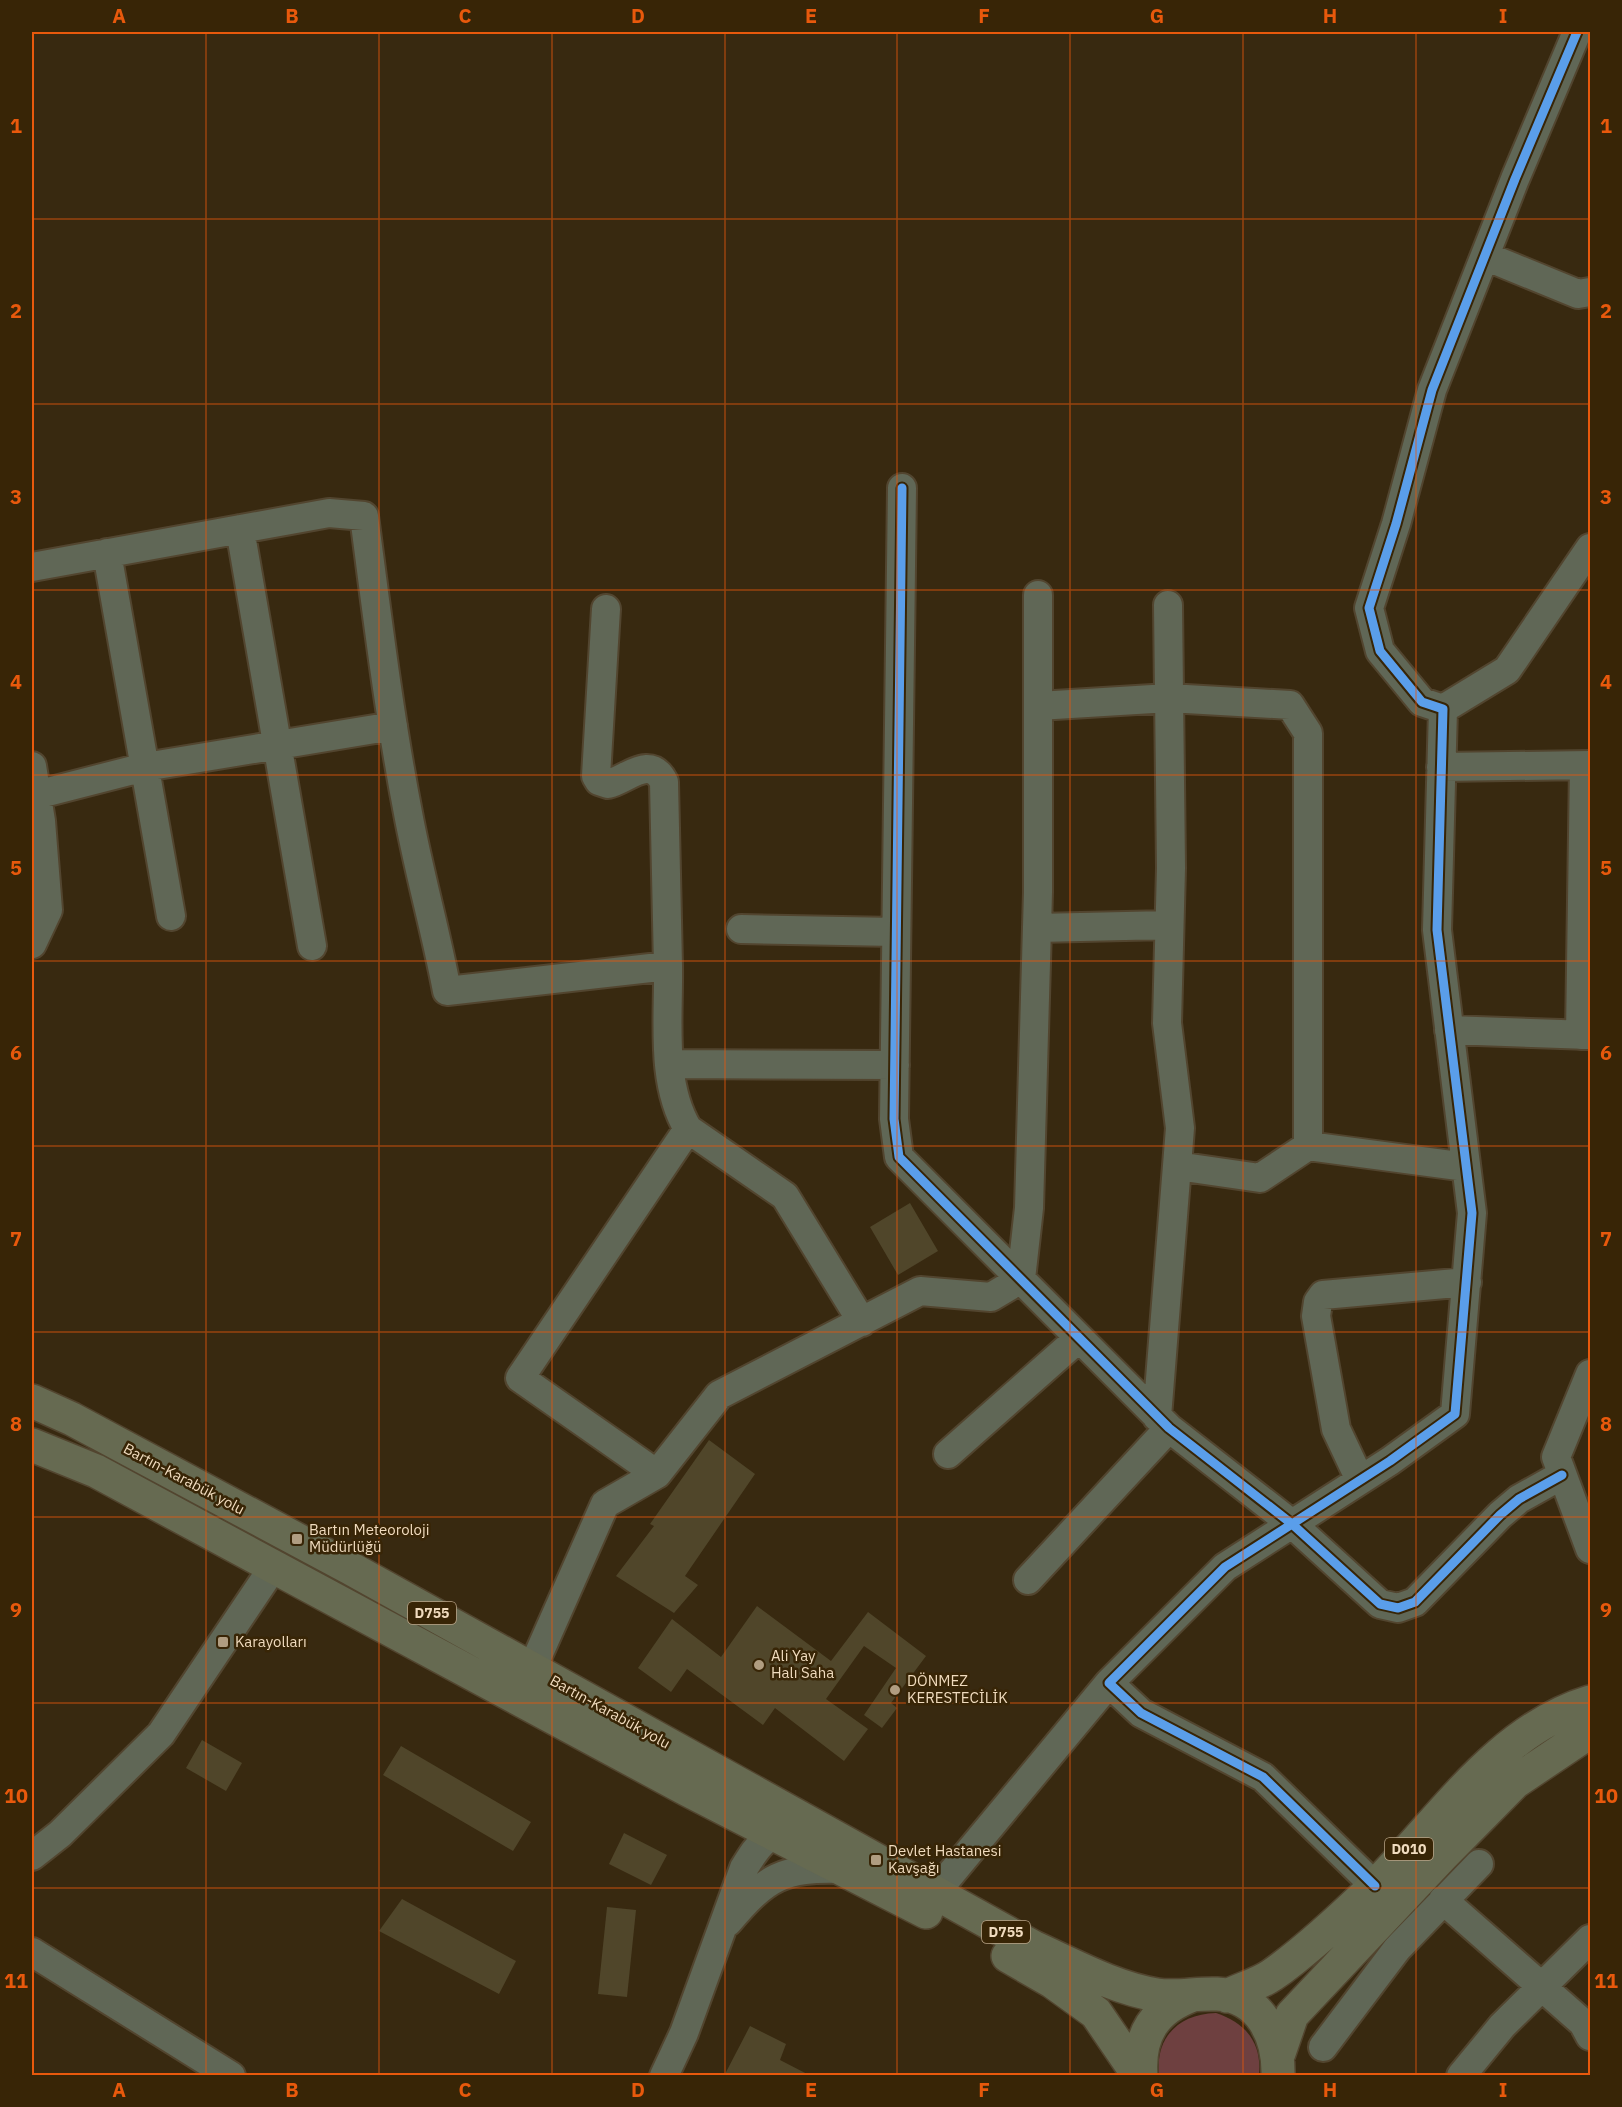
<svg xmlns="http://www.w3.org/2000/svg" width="1622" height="2107" font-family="'IBM Plex Sans',sans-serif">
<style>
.green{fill:#6e4040}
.building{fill:#50462a}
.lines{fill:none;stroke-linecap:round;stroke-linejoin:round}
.minor-casing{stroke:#52452f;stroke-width:32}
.highway-casing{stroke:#52452f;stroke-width:36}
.minor{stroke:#606756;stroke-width:28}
.highway{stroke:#666a51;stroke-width:33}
.cycleway-casing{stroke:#382506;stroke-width:13}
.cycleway{stroke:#5a9eea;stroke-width:9}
.grid{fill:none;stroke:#e8590c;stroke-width:1.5;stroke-opacity:0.55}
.poi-dot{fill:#b09d81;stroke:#382506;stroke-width:2}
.labels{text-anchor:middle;stroke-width:5;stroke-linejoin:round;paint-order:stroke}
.shield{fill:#382506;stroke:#b9a487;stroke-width:1.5}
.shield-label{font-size:14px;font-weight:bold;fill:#f0dbbe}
.street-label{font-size:15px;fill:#f0dbbe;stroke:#382506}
.poi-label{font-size:15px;fill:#f0dbbe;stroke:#382506;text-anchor:start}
.neatline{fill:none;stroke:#e8590c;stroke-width:2}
.grid-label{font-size:20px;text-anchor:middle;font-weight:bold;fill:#e8590c}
</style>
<rect width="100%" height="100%" fill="#382910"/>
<path class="green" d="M1216 2013C1246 2023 1262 2043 1259 2075H1159C1155 2037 1179 2014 1216 2013Z"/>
<path class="building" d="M910 1203 938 1251 898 1275 870 1227Z
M709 1440 755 1474 685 1576 698 1585 674 1613 616 1576 654 1526 650 1524Z
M757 1606 831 1661 868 1612 926 1656 891 1703 897 1708 882 1728 864 1715 896 1668 864 1646 826 1699 868 1729 844 1761 775 1708 763 1725 687 1669 671 1692 638 1668 672 1619 721 1657Z
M202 1740 242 1763 226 1791 186 1768Z
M401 1746 531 1822 513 1851 383 1775Z
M624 1833 667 1855 651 1885 609 1864Z
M402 1899 516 1961 499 1994 379 1931Z
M607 1907 636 1910 627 1997 598 1994Z
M750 2026 786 2044 780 2060 811 2076H724Z"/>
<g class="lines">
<defs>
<path id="minor" d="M1485 256 1578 294 1590 292
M902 488 894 1119 899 1157 1169 1428 1292 1524 1380 1604 1398 1608 1415 1602 1500 1515 1519 1499 1562 1475
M240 529 312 946
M107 553 171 916
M32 567 329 513 364 516C377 615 389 715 408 813 419 873 436 932 447 991L668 966C669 1018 660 1082 688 1129L785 1196 862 1322
M606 609 596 776 599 781 608 784C628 779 650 754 664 782L668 966
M1038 706 1169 698 1290 705 1308 733V1146
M1443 709 1507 670 1590 548
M32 766 41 821 48 910 32 944
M1441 767 1590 765
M32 796 145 767 393 726
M1037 928 1169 925
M741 929 896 932
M1449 1030 1590 1035
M1580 1035 1584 766
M669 1064 895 1065
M1177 1166 1260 1178 1308 1146 1466 1167
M1590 1374 1556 1457 1590 1549
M1157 1417 1180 1128 1167 1023 1171 868 1168 605
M948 1454 1079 1338
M657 1474 520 1378 688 1129
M1360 1480 1336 1429 1316 1316 1318 1302 1323 1295 1467 1282
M1028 1580 1169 1428
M532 1669 605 1504 657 1474 719 1395 920 1291 991 1297 1021 1279 1029 1208 1038 892V595
M32 1856 60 1834 161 1734 274 1566
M1375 1886 1263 1777 1141 1713 1109 1683 1225 1567 1390 1461 1455 1414 1472 1213 1437 930 1443 709 1422 702 1380 651 1369 608 1396 524 1432 390 1515 179 1577 32
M935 1893 1109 1683
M1443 1900 1583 2023 1590 2036
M728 1922C766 1877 783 1867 842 1869
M32 1952 231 2076
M1323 2047 1397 1949 1479 1864
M664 2076 684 2033 744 1868C759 1844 764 1835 794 1830
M1461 2076 1502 2026 1590 1939"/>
<path id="highway" d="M32 1401 72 1419 350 1568 1033 1947C1073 1965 1114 1988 1157 1995 1176 1998 1197 1993 1217 1994 1261 1996 1279 2037 1278 2076
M32 1445 96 1471 688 1790 926 1912
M1008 1956 1053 1982 1096 2013 1139 2076
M1227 1996C1241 1989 1259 1984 1272 1975 1304 1953 1347 1913 1375 1886 1441 1820 1498 1730 1590 1702
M1279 2053 1292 2015 1441 1857 1515 1782 1582 1737 1590 1734
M1141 2076C1138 2035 1154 2009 1193 1995"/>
</defs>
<use href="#minor" class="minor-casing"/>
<use href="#highway" class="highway-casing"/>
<use href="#minor" class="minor"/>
<use href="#highway" class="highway"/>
<defs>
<path id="cycleway" d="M902 488 894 1119 899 1157 1169 1428 1292 1524 1380 1604 1398 1608 1415 1602 1500 1515 1519 1499 1562 1475
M1375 1886 1263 1777 1141 1713 1109 1683 1225 1567 1390 1461 1455 1414 1472 1213 1437 930 1443 709 1422 702 1380 651 1369 608 1396 524 1432 390 1515 179 1577 32"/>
</defs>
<use href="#cycleway" class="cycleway-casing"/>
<use href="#cycleway" class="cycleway"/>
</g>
<path class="grid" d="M206 32V2076M379 32V2076M552 32V2076M725 32V2076M897 32V2076M1070 32V2076M1243 32V2076M1416 32V2076M32 219H1590M32 404H1590M32 590H1590M32 775H1590M32 961H1590M32 1146H1590M32 1332H1590M32 1517H1590M32 1703H1590M32 1888H1590"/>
<g class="poi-dot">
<rect x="291" y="1533" width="12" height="12" rx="3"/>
<rect x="217" y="1636" width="12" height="12" rx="3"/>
<circle cx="759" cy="1665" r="6"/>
<circle cx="895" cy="1690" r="6"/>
<rect x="870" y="1854" width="12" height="12" rx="3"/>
</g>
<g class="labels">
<g class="shield">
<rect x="408" y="1602" width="48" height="22" rx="4.5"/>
<rect x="1385" y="1838" width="48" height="22" rx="4.5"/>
<rect x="982" y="1921" width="48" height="22" rx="4.5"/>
</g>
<g class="shield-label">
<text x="432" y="1618">D755</text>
<text x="1409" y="1854">D010</text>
<text x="1006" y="1937">D755</text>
</g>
<g class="street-label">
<text transform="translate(184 1479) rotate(28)" y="5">Bartın-Karabük yolu</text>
<text transform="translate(610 1712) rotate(29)" y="5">Bartın-Karabük yolu</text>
</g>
<g class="poi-label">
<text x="309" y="1535">Bartın Meteoroloji<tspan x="309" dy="17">Müdürlüğü</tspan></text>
<text x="235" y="1647">Karayolları</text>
<text x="771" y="1661">Ali Yay<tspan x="771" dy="17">Halı Saha</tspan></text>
<text x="907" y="1686">DÖNMEZ<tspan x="907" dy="17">KERESTECİLİK</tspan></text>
<text x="888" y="1856">Devlet Hastanesi<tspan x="888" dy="17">Kavşağı</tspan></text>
</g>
</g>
<rect width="1622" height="2107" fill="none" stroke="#382506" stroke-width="66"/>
<rect x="33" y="33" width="1556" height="2041" class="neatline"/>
<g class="grid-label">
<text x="119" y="23">A</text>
<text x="292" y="23">B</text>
<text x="465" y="23">C</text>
<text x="638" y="23">D</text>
<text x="811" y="23">E</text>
<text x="984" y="23">F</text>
<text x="1157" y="23">G</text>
<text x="1330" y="23">H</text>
<text x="1503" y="23">I</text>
<text x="16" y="133">1</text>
<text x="1606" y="133">1</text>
<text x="16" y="318">2</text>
<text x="1606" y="318">2</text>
<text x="16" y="504">3</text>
<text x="1606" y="504">3</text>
<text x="16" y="689">4</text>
<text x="1606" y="689">4</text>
<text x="16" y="875">5</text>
<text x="1606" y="875">5</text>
<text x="16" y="1060">6</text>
<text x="1606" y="1060">6</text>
<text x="16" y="1246">7</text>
<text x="1606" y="1246">7</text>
<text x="16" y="1431">8</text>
<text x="1606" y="1431">8</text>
<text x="16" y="1617">9</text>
<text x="1606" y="1617">9</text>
<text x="16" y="1803">10</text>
<text x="1606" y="1803">10</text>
<text x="16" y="1988">11</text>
<text x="1606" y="1988">11</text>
<text x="119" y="2097">A</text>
<text x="292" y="2097">B</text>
<text x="465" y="2097">C</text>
<text x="638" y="2097">D</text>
<text x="811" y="2097">E</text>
<text x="984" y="2097">F</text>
<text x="1157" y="2097">G</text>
<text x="1330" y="2097">H</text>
<text x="1503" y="2097">I</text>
</g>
</svg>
